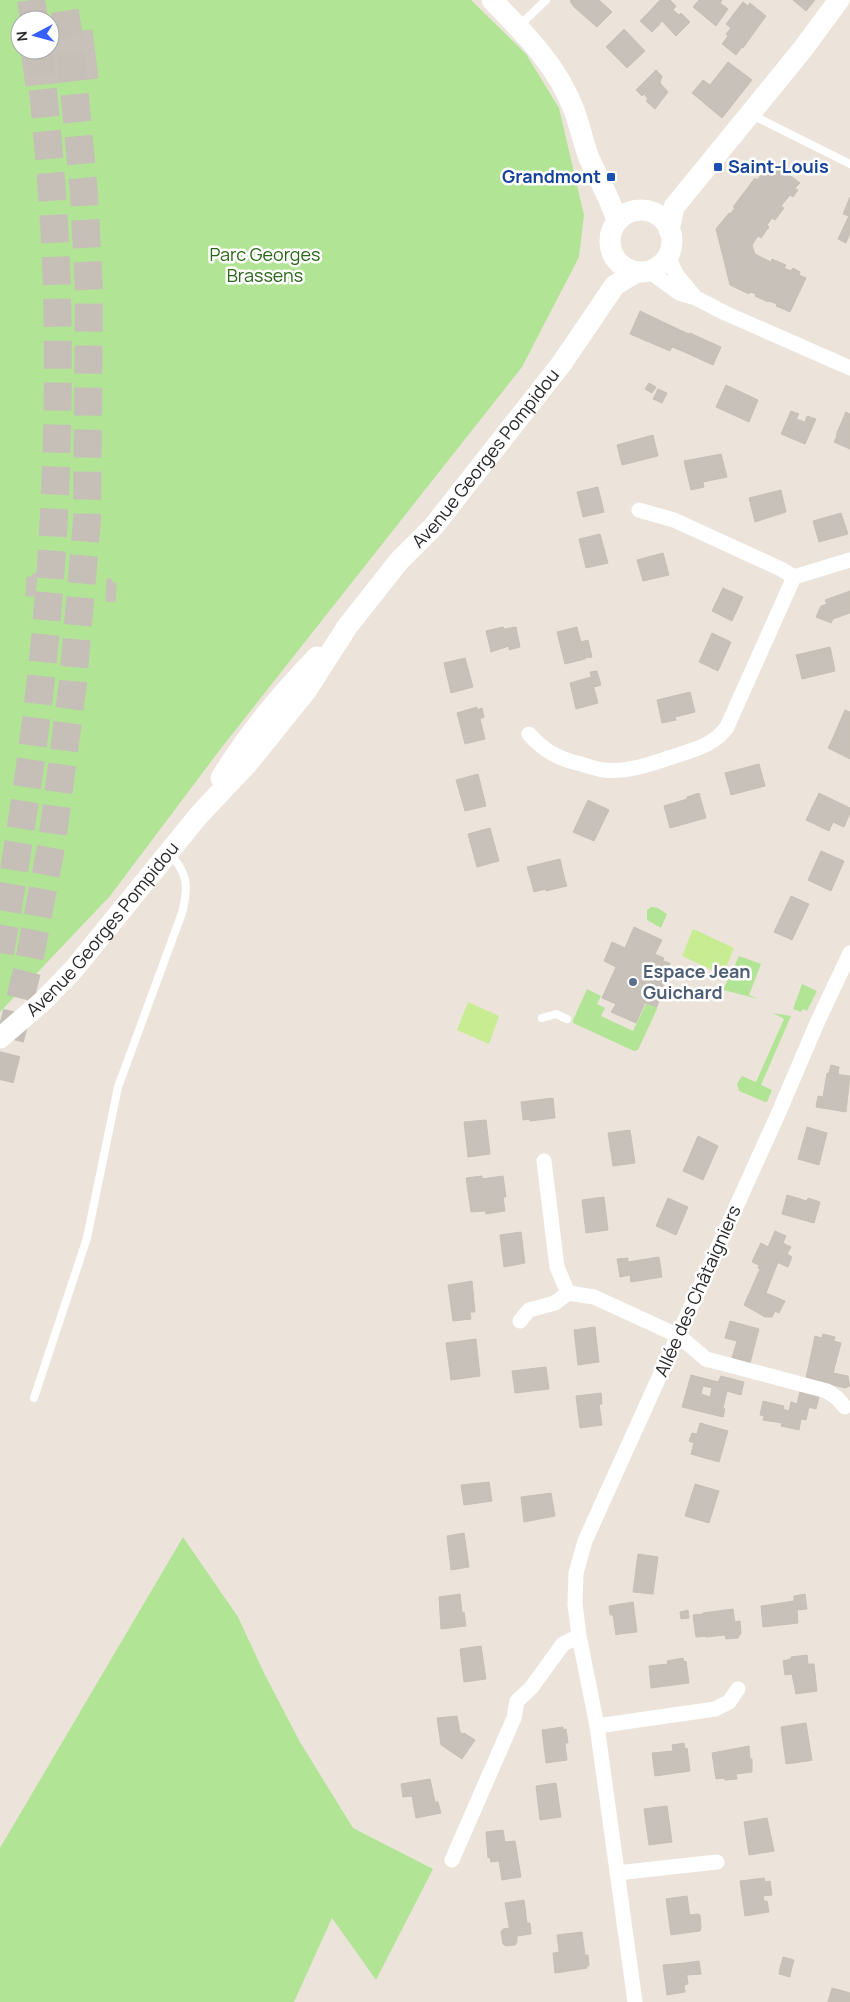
<svg xmlns="http://www.w3.org/2000/svg" width="850" height="2002" font-family="Manrope,sans-serif">
<style>
.green{fill:#b2e496;fill-rule:evenodd}
.pitch{fill:#c7ec91}
.building{fill:#c7c1ba;stroke:#c7c0b4;fill-rule:evenodd}
.lines{fill:none;stroke-linecap:round;stroke-linejoin:round}
.highway-tunnel{stroke:#c5bfb7;stroke-width:28;stroke-dasharray:28 14;stroke-linecap:butt}
.lane{stroke:#fff;stroke-width:8}
.street{stroke:#fff;stroke-width:15}
.secondary{stroke:#fff;stroke-width:21}
.transit-dot{fill:#1a4fb4;stroke:#fff;stroke-width:2}
.service-dot{fill:#5c6f8a;stroke:#fff;stroke-width:2}
.labels{text-anchor:middle;stroke-width:5;stroke-linejoin:round;paint-order:stroke}
.transit-label{font-size:18px;font-weight:bold;fill:#164399;stroke:#fff;text-anchor:start}
.park-label{font-size:18px;fill:#2a6718;stroke:#fff}
.street-label{font-size:18px;fill:#292929;stroke:#fff}
.service-label{font-size:18px;font-weight:bold;fill:#4e5e75;stroke:#fff;text-anchor:start}
</style>
<rect width="100%" height="100%" fill="#ece4db"/>
<path class="green" d="M0 0H471L526 54 559 108 584 215 579 257 522 367 222 747 110 896 0 1012ZM20 20H50V50H20Z
M651 907 658 908 667 914 661 928 647 920V910Z
M739 956 761 964 749 995 759 999 723 990Z
M802 984 817 991 807 1011 803 1009 801 1012 793 1009Z
M587 989 601 996 597 1004 605 1008 601 1016 633 1031 646 1004 657 1007V1009L638 1050 634 1051 573 1023V1020Z
M773 1013 791 1016 761 1085 772 1090 767 1102H765L739 1091 737 1084 742 1076 756 1082 784 1019Z
M183 1537 238 1617 264 1673 300 1742 353 1828 433 1869 376 1980 332 1918 294 2002H0V1848Z"/>
<path class="pitch" d="M693 929 734 948 723 975 682 956Z
M468 1002 499 1016 489 1044 457 1030Z"/>
<path class="building" d="M571 0H599L612 12 597 27 574 7 570 1Z
M660 0H670L676 6 673 10 679 15 681 13 690 22 676 36 662 21 658 26 646 15Z
M699 0H722L720 3 728 9 716 26 693 7Z
M793 0H815L806 11Z
M743 2 748 6 750 3 766 16 743 48 726 34 731 28 726 24Z
M646 15 658 26 652 32 640 21Z
M624 29 645 51 627 68 606 47Z
M92 30 98 78 26 86 21 50H50V35Z
M728 36 742 47 736 55 722 44Z
M728 62 752 80 722 118 692 93 703 80 710 85Z
M656 70 662 76 660 83 668 92 655 109 646 101 648 99 644 94 642 96 636 90Z
M769 159 800 183 795 188 798 190 793 197 790 195 781 206 784 208 775 220 772 218 767 225 769 227 761 238 758 236 752 245 755 254 771 262 772 259 786 265 784 268 791 271 793 268 800 272 799 275 806 278 790 312 776 306 777 304 769 301 768 302 755 296 756 294 750 292 749 294 730 285 727 273 732 270 730 263 733 262 730 248 727 249 725 241H719L716 229 729 213 730 214 735 208 733 207 755 178 757 180 762 174 760 172Z
M850 197V233L846 243 838 239 849 216 843 214Z
M719 241H725L727 249 730 248 733 262 730 263 732 270 727 273Z
M640 311 680 330 670 351 630 334Z
M680 330 689 334 682 351 672 347Z
M690 333 721 347 713 365 682 351Z
M649 383 656 387 652 393 645 389Z
M726 385 758 400 749 422 716 407Z
M658 389 667 393 662 403 653 399Z
M791 411 799 414 796 419 805 422 807 416 816 419 805 444 781 434Z
M846 412 850 414V441L836 435Z
M653 435 658 456 622 465 617 445Z
M837 436 850 441V449L834 442Z
M721 454 727 477 703 482 704 487 691 490 684 461Z
M598 487 604 512 583 517 577 492Z
M781 490 786 512 755 522 749 498Z
M841 513 848 534 819 542 813 521Z
M600 534 608 563 586 568 579 539Z
M663 553 669 575 643 581 637 560Z
M32 574H37L35 596H26L27 577H32Z
M107 579H112V583H116L115 602 106 601Z
M723 588 743 597 732 621 712 611Z
M850 591V613L833 619 831 623 816 617 821 606 827 604 825 600Z
M503 627 504 629 516 627 520 647 509 650V646L491 652 486 631Z
M577 627 585 659 565 664 557 632Z
M712 633 731 642 718 671 699 662Z
M588 640 592 657 585 658 581 642Z
M830 647 831 651 797 658 796 655Z
M831 651 835 671 802 679 797 658Z
M465 658 473 687 451 693 444 663Z
M597 671 601 685 594 687 590 672Z
M591 677 598 703 576 709 570 683Z
M690 692 695 712 675 717 676 720 662 723 657 700Z
M477 707V710L482 708 484 717 480 719 485 739 465 744 457 713Z
M845 710 850 712V748L832 740Z
M832 740 850 748V759L828 748Z
M759 764 765 786 731 795 725 773Z
M478 774 486 806 465 811 456 780Z
M699 793 706 818 670 828 664 806 687 799V797Z
M819 793 850 808V813L844 827 833 822 829 831 806 820Z
M588 800 609 810 594 841 573 832Z
M490 828 499 861 477 867 468 834Z
M821 851 844 861 831 891 808 880Z
M560 859 565 880 545 886V889L534 892 527 867Z
M565 880 567 886 546 891 545 886Z
M791 896 809 904 792 940 774 932Z
M634 927 662 940 655 954 664 958 658 972 653 993 650 992 636 1023 611 1012 616 1004 602 998 616 967 604 961 612 942 625 948Z
M663 961 670 963 657 1007 645 1003 650 992 653 993 658 972Z
M831 1065 839 1067 838 1074 829 1073Z
M827 1073 850 1076 846 1112 816 1107 818 1096 823 1097Z
M553 1098 555 1118 530 1121V1119L523 1120 521 1102Z
M486 1120 490 1154 468 1157 464 1122Z
M807 1127 827 1133 819 1165 798 1159Z
M630 1130 635 1163 613 1166 608 1133Z
M698 1136 718 1146 703 1180 683 1171Z
M482 1176V1179L503 1176 506 1197H503L505 1211 486 1214 485 1211 471 1212 466 1178Z
M787 1195 807 1201 808 1198 820 1202 814 1223 782 1214Z
M604 1197 608 1230 586 1233 582 1200Z
M668 1198 688 1207 676 1235 656 1226Z
M775 1231 786 1236 783 1243 791 1247 787 1254 792 1257 788 1267 756 1253 761 1243 768 1247Z
M521 1232 525 1263 504 1267 500 1235Z
M756 1253 763 1256 759 1265 752 1262Z
M763 1256 778 1262 766 1293 785 1301 779 1313 775 1311 772 1317H765L744 1305 760 1269 758 1268Z
M659 1257 662 1277 631 1282 630 1275 620 1277 617 1259 628 1258V1262Z
M472 1281 475 1312H470L471 1319 453 1321 448 1285Z
M730 1321 759 1329 750 1363 732 1358 737 1341 725 1338Z
M595 1327 599 1362 578 1365 574 1330Z
M823 1334 835 1337 834 1341 841 1343 833 1373 848 1376 850 1386 845 1388 806 1378 815 1336 822 1338Z
M476 1339 480 1376 451 1380 446 1343Z
M546 1367 549 1389 515 1393 512 1371Z
M691 1375 718 1382 721 1376 744 1382 741 1395 727 1391 723 1408 725 1409 723 1417 682 1407ZM703 1386 712 1388 710 1397 701 1394Z
M800 1392 819 1397 816 1409 809 1407 806 1420 801 1419 799 1430 781 1426 782 1423 763 1420 764 1416 760 1415 763 1401 784 1406 783 1409 789 1411 791 1402 797 1404Z
M601 1393 602 1404H599L602 1425 580 1428 576 1396Z
M700 1423 728 1431 719 1462 691 1454 694 1443 689 1441 692 1433 697 1434Z
M489 1482 492 1501 464 1505 461 1485Z
M695 1484 719 1491 709 1523 685 1516Z
M551 1493 555 1516 524 1522 521 1497Z
M464 1533 469 1567 451 1570 447 1536Z
M638 1554 658 1557 653 1594 633 1592Z
M460 1594 462 1613 464 1612 466 1626 441 1629 439 1597Z
M805 1594 807 1609 797 1610 798 1623 763 1627 761 1606 794 1601V1596Z
M633 1602 637 1632 619 1634 617 1615H610L609 1606Z
M733 1609 735 1622 740 1621 741 1633 738 1638 726 1639 725 1635 706 1637 703 1613Z
M688 1610 689 1618 681 1619 680 1612Z
M703 1614 706 1636 696 1637 693 1615Z
M613 1615H617L619 1634 616 1635Z
M481 1646 486 1679 464 1682 460 1649Z
M807 1655 808 1664H814L817 1691 796 1694 792 1674 785 1675 783 1661 791 1659V1657Z
M683 1658 684 1662 686 1661 689 1683 651 1688 649 1666 668 1664 667 1661Z
M457 1716 460 1732 463 1734 464 1733 475 1740 462 1759 441 1745 437 1718Z
M806 1723 809 1742 805 1743 808 1761 786 1764 781 1727Z
M563 1727V1730L566 1729 568 1743H565L567 1760 546 1763 542 1730Z
M809 1742 812 1760 808 1761 805 1743Z
M684 1743 685 1749 687 1748 690 1771 655 1776 652 1753 673 1751 672 1745Z
M749 1746 750 1759H752V1772L736 1774 737 1779 725 1780 724 1778 716 1779 712 1753Z
M430 1779 435 1802H438L441 1813 416 1818 412 1796 403 1797 401 1784Z
M556 1783 561 1817 540 1820 536 1786Z
M667 1806 672 1842 649 1845 644 1809Z
M767 1818 774 1851 749 1855 744 1822Z
M503 1830 505 1842 515 1841 521 1877 502 1880 499 1861 491 1862 490 1857 488 1858 486 1832Z
M764 1878 765 1882 770 1881 772 1895 763 1896 764 1901H767L769 1912 745 1916 740 1881Z
M687 1896 692 1932 671 1935 666 1899Z
M524 1900 527 1923H530L531 1934 511 1937 505 1903Z
M698 1914 700 1915 701 1928 700 1931 692 1932 690 1915Z
M509 1928 511 1937 517 1936V1942L515 1945 506 1946 503 1944 501 1932 503 1929Z
M582 1932 585 1955H588L589 1966H586L587 1968 562 1972 557 1935Z
M559 1952 562 1972 555 1973 553 1953Z
M783 1957 794 1960 791 1971 780 1968Z
M699 1961 701 1974 687 1975 685 1963Z
M685 1963 688 1984 684 1985 685 1992 667 1995 663 1965Z
M780 1968 791 1971 790 1977 779 1974Z
M832 1988 843 1991 840 2002H828Z
M843 1991 850 1993V2002H840Z"/>
<g class="lines">
<path class="highway-tunnel" d="M31 0 34 20
M0 953C16 861 31 770 41 678 55 550 60 420 57 291 55 210 47 130 39 50
M0 1080 28 967 52 842 73 682 87 520 89 292 84 194 70 44 63 0"/>
<path class="lane" d="M520 25 546 0
M752 115 850 164
M542 1018 556 1014 567 1019
M34 1398 87 1238 118 1087 182 913C188 889 189 872 169 854"/>
<path class="street" d="M668 255 676 274 696 298
M649 271 679 293 696 298 725 313 850 368
M794 577 850 560
M529 734C543 750 557 758 577 763 586 765 595 769 604 770 628 773 652 763 675 756 695 749 714 745 727 727L794 577 781 569 674 520 639 510
M544 1161 557 1267 568 1293 594 1297 679 1336 706 1359 827 1391 837 1398 845 1407
M520 1321 529 1310 555 1303 568 1293
M597 1726 715 1709 729 1702 738 1689
M452 1860 514 1718 517 1701 531 1688 563 1644 579 1636
M617 1873 717 1862
M635 2002 597 1726 579 1636 575 1604 576 1573 585 1541 779 1112 817 1023 850 953"/>
<g class="secondary">
<path d="M492 0C525 34 557 65 574 110 580 126 583 142 589 158 599 180 610 198 617 221"/>
<circle cx="641" cy="241" r="31"/>
<path d="M669 230 674 207 802 50 839 0"/>
<path d="M221 778C248 734 281 694 317 657"/>
<path id="s1" d="M0 1038 42 1002 74 969 199 815 248 763 306 691 347 627 399 561 433 527 562 363 615 285 637 272"/>
</g>
</g>
<g class="transit-dot">
<rect x="713" y="162" width="10" height="10" rx="2.5"/>
<rect x="606" y="172" width="10" height="10" rx="2.5"/>
</g>
<circle class="service-dot" cx="633" cy="982" r="5"/>
<g class="labels">
<g class="transit-label">
<text x="728" y="173">Saint-Louis</text>
<text x="601" y="183" text-anchor="end">Grandmont</text>
</g>
<g class="park-label">
<text x="265" y="261">Parc Georges<tspan x="265" dy="21">Brassens</tspan></text>
</g>
<g class="street-label">
<text dy="6" stroke="none"><textPath href="#s1" startOffset="758">Avenue Georges Pompidou</textPath></text>
<text dy="6" stroke="none"><textPath href="#s1" startOffset="150">Avenue Georges Pompidou</textPath></text>
<text transform="translate(698 1291) rotate(-66)" y="6">Allée des Châtaigniers</text>
</g>
<g class="service-label">
<text x="643" y="978">Espace Jean<tspan x="643" dy="21">Guichard</tspan></text>
</g>
</g>
<g transform="translate(35 35) rotate(264)"><circle r="24" fill="#ffffff" stroke="#a9a9a9"/>
<path d="M0-4L9 19L0 12L-9 19Z" fill="#3660fd"/>
<text y="-8" font-size="14" font-weight="bold" text-anchor="middle" fill="#292929">N</text>
</g>
</svg>
